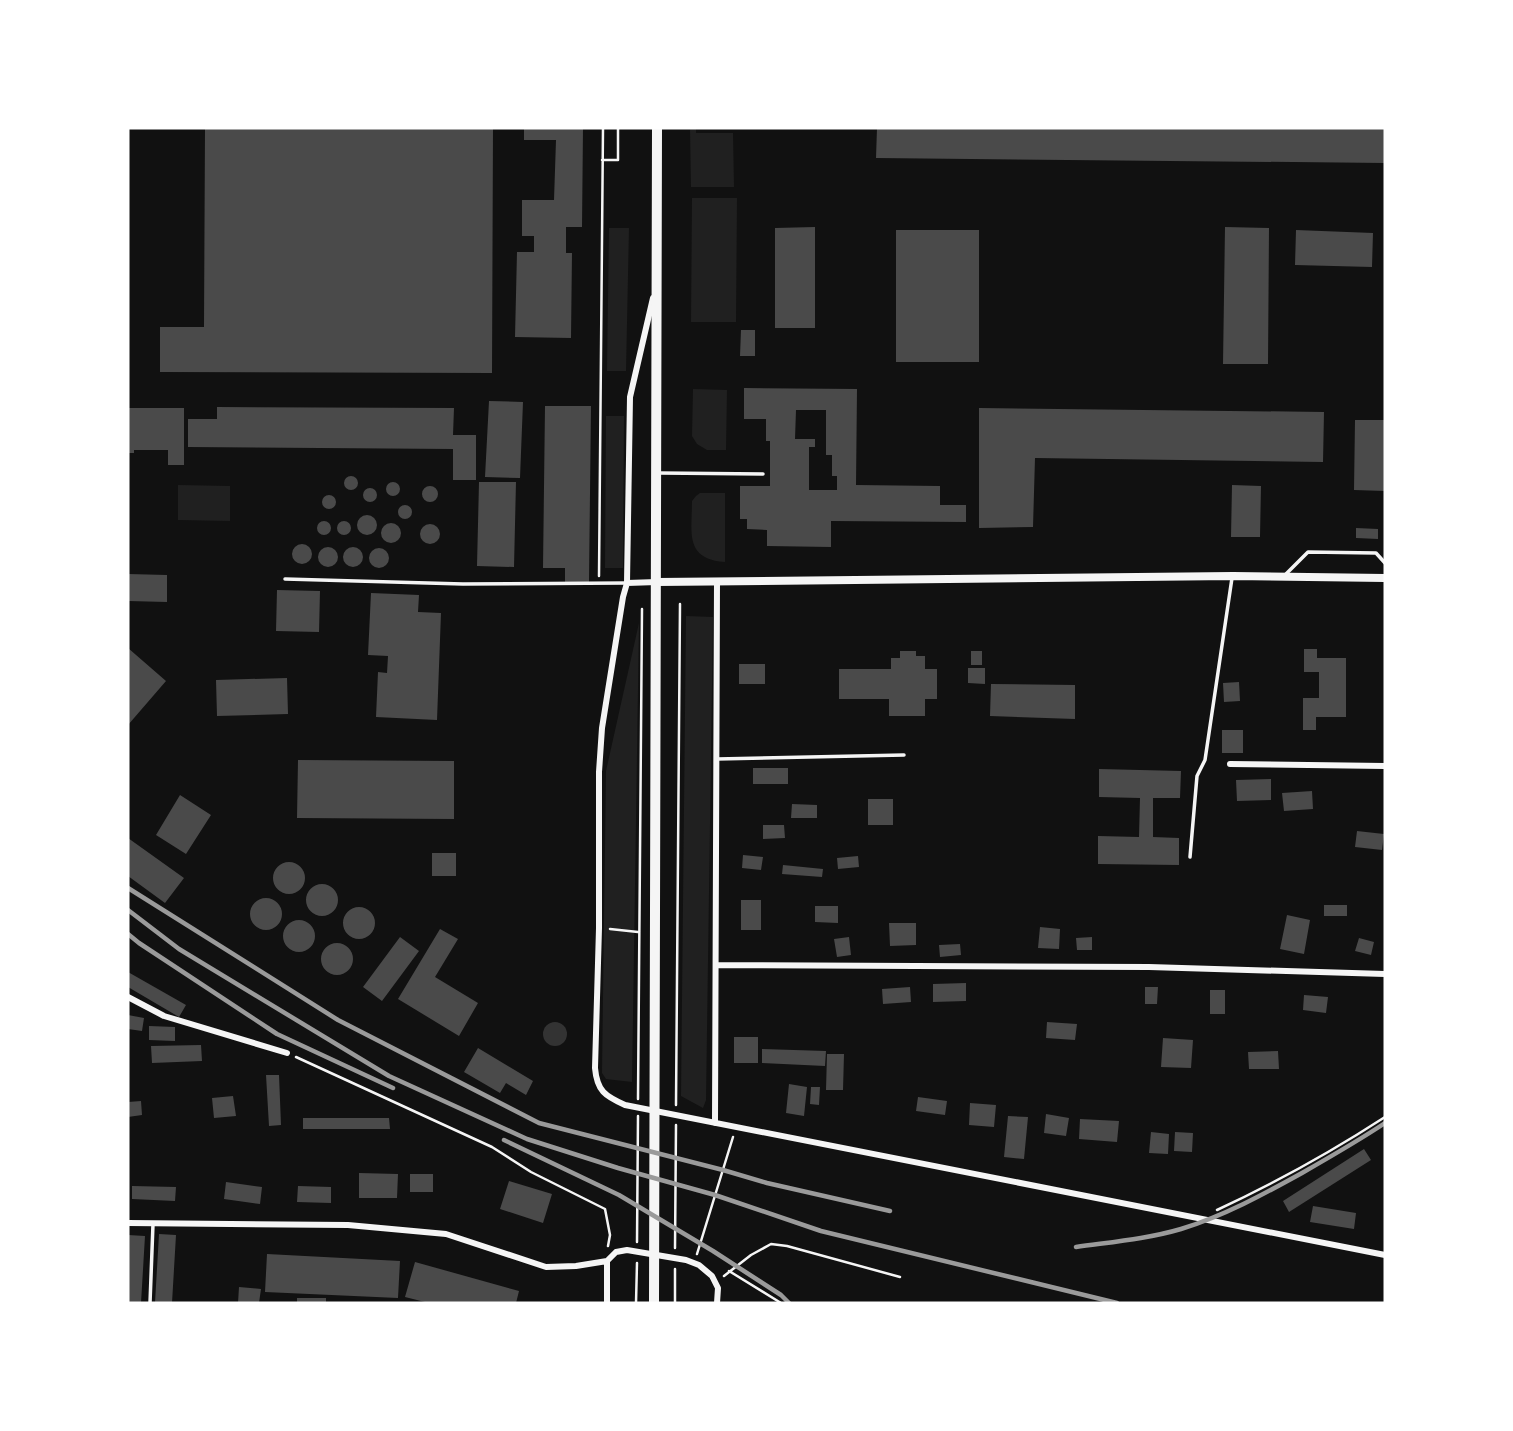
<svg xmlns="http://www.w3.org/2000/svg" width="1513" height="1431" font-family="Raleway,sans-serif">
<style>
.green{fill:#202020}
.water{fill:#333}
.building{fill:#4a4a4a;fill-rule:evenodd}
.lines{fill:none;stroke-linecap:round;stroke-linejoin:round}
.path{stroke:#f5f5f5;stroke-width:2.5}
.service{stroke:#f5f5f5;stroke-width:3.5}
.minor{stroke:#f5f5f5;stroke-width:6}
.tertiary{stroke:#f5f5f5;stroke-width:8}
.primary{stroke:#f5f5f5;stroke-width:10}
.rail{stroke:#9a9a9a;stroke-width:4.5}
</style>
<rect width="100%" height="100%" fill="#111"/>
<path class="green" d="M690 128H696V133H733L734 187H691Z
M692 198H737L736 322H691Z
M609 228H629L626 371H607Z
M693 389 727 390 726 450H707L697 444 692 436Z
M606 416H624L623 568H605Z
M178 485 230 486V521L178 520Z
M700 493H725V562C684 559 692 532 692 501L696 496Z
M686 616 713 617 706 1100 703 1108 681 1096Z
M639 623 632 1082 606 1079 602 1073 606 771Z"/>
<path class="water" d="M543 1034a12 12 0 1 1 24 0a12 12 0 1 1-24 0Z"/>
<path class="building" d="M205 128H493L492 373 160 372V327H204Z
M524 128H583L582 227H566V253H572L571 338 515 337 517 252H534V236H522V200H554L556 140H524Z
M877 128H1385V163L876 158Z
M815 227V328H775V228Z
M1225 227 1269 228 1268 364H1223Z
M896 230H979V362H896Z
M1296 230 1373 233 1372 267 1295 265Z
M741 330H755V356H740Z
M744 388 857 389 856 485 940 486V505H966V522L831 521V547L767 546V530L747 529V519H740V486H770V441H766V419H744ZM796 410H826V455H832V476H837V490H809V447H815V439H795Z
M489 401 523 402 520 478 485 477Z
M545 406H591L589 582H565V568H543Z
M217 407 454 408 453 435H476V480H453V449L188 447V419H217Z
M128 408H184V465H168V450H134V453H128Z
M979 408 1324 412 1323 462 1035 458 1033 527 979 528Z
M1355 420H1385V491L1354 490Z
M344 483a7 7 0 1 1 14 0a7 7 0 1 1-14 0Z
M479 482H516L514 567 477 566Z
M386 489a7 7 0 1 1 14 0a7 7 0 1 1-14 0Z
M1232 485 1261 486 1260 537H1231Z
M422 494a8 8 0 1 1 16 0a8 8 0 1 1-16 0Z
M363 495a7 7 0 1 1 14 0a7 7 0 1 1-14 0Z
M322 502a7 7 0 1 1 14 0a7 7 0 1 1-14 0Z
M398 512a7 7 0 1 1 14 0a7 7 0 1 1-14 0Z
M357 525a10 10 0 1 1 20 0a10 10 0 1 1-20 0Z
M337 528a7 7 0 1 1 14 0a7 7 0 1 1-14 0Z
M317 528a7 7 0 1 1 14 0a7 7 0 1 1-14 0Z
M381 533a10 10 0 1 1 20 0a10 10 0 1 1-20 0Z
M420 534a10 10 0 1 1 20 0a10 10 0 1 1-20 0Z
M1356 528 1378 529V539L1356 538Z
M292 554a10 10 0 1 1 20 0a10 10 0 1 1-20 0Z
M343 557a10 10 0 1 1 20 0a10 10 0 1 1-20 0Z
M318 557a10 10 0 1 1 20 0a10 10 0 1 1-20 0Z
M369 558a10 10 0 1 1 20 0a10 10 0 1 1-20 0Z
M128 574 167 575V602L128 601Z
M277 590 320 591 319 632 276 631Z
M371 593 419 595 418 612 441 613 437 720 376 717 378 672 387 673 388 656 368 655Z
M128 648 166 681 128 725Z
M1304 649H1317V658H1346V717H1316V730H1303V698H1319V672H1304Z
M900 651H916V656H925V669H937V699H925V716H889V699H839V669H891V658H900Z
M971 651H982V665H971Z
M739 664H765V684H739Z
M968 668H985V684L968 683Z
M287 678 288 714 217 716 216 680Z
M1239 682 1240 701 1224 702 1223 683Z
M991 684 1075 685V719L990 716Z
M1222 730H1243V753H1222Z
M298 760 454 761V819L297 818Z
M753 768H788V784H753Z
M1099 769 1181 771 1180 798H1153V837L1179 838V865L1098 864V836L1139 837 1140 798 1099 797Z
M1271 779V800L1237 801 1236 780Z
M1312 791 1313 809 1284 811 1282 793Z
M180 795 211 815 186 854 156 835Z
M868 799H893V825H868Z
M792 804 817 805V818H791Z
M763 825H784L785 838 763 839Z
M1357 831 1384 834 1382 850 1355 847Z
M128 838 184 878 165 903 128 876Z
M432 853H456V876H432Z
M743 855 763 857 761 870 742 868Z
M858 856 859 867 838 869 837 858Z
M273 878a16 16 0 1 1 32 0a16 16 0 1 1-32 0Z
M783 865 823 869 822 877 782 874Z
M306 900a16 16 0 1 1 32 0a16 16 0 1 1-32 0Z
M250 914a16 16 0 1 1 32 0a16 16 0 1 1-32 0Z
M741 900H761V930H741Z
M1324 905H1347V916H1324Z
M815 906H838V923L815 922Z
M343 923a16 16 0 1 1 32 0a16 16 0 1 1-32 0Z
M1287 915 1310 920 1304 954 1280 949Z
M283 936a16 16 0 1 1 32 0a16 16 0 1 1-32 0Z
M889 923H916V945L890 946Z
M1040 927 1060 929 1059 949 1038 948Z
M440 929 458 939 435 977 478 1003 459 1036 398 999Z
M400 937 419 951 382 1001 363 987Z
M849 937 851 955 837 957 834 939Z
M1092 937V950H1077L1076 938Z
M1359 938 1374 942 1371 955 1355 951Z
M321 959a16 16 0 1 1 32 0a16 16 0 1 1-32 0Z
M960 944 961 955 940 957 939 945Z
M128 972 186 1005 179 1017 128 987Z
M966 983V1001L933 1002V984Z
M910 987 911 1002 883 1004 882 989Z
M1145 987H1158L1157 1004H1145Z
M1210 990H1225V1014H1210Z
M1304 995 1328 997 1326 1013 1303 1010Z
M128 1015 144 1018 142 1031 128 1029Z
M1047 1022 1077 1024 1075 1040 1046 1038Z
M149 1026 175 1027V1041L149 1040Z
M734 1037H758V1063H734Z
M1163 1038 1193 1040 1191 1068 1161 1067Z
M201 1045 202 1061 152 1063 151 1046Z
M478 1048 533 1081 526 1095 506 1083 500 1093 464 1072Z
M762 1049 826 1051 825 1066 762 1063Z
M1278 1051 1279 1069H1249L1248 1052Z
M827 1054H844L843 1090H826Z
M266 1075H279L281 1125 269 1126Z
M789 1084 807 1087 804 1116 786 1113Z
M811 1087H820L819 1105 810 1104Z
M233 1096 236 1116 214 1118 212 1098Z
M918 1097 947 1101 945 1115 916 1111Z
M141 1101 142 1115 128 1117V1102Z
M970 1103 996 1105 994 1127 969 1125Z
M1046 1114 1069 1118 1066 1136 1044 1133Z
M1008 1116 1028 1117 1024 1159 1004 1157Z
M303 1118H389L390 1129H303Z
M1080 1119 1119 1121 1117 1142 1079 1139Z
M1151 1132 1169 1134 1168 1154 1149 1153Z
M1175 1132 1193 1133 1192 1152 1174 1151Z
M1364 1149 1371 1160 1289 1212 1283 1201Z
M359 1173 398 1174 397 1198H359Z
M410 1174H433V1192H410Z
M509 1181 552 1194 543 1223 500 1209Z
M226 1182 262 1187 260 1204 224 1199Z
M132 1186 176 1187 175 1201 132 1199Z
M298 1186 331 1187V1203L297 1202Z
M1313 1206 1356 1213 1354 1229 1310 1222Z
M159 1234 176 1235 172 1303H155Z
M128 1235 145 1236 141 1303H128Z
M267 1254 400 1261 398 1298 265 1292Z
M415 1262 519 1291 516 1303H429L405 1297Z
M239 1287 261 1289 259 1303H238Z
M297 1298H326V1303H297Z"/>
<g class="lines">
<path class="path" d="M602 160H618V128
M599 576 603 128
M610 929 638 932
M296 1057 492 1147 531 1172 605 1209 610 1235 608 1246
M638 1099 642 609
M676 1105 680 604
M1217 1210C1275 1183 1331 1152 1385 1117
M637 1242 638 1116
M675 1248 676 1125
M697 1254 733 1137
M729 1271 781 1303
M724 1276 751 1255 771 1244 787 1246 900 1277
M636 1303 637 1263
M675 1303V1269"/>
<path class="service" d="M659 473 763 474
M1285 575 1308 552 1376 553 1385 563
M285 579 463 584 627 583
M717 759 904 755
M1190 857 1197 776 1205 760 1232 578
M150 1303 153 1224"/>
<path class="minor" d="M653 298 630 397 627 583 623 597 602 728 599 772V928L595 1068C597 1091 605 1096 625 1105L1385 1255
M627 583 657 582
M1230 764 1385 766
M716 965 1149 967 1385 974
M128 997 164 1016 287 1053
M715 1123 717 581
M128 1223 348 1225 446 1234 546 1267 576 1266 607 1261
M607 1303V1261L616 1252 627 1250 686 1260 699 1265 712 1276 718 1288 717 1303"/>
<path class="tertiary" d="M657 582 1233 576 1385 578"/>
<path class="primary" d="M654 1303 657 128"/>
<path class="rail" d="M128 888 338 1020 539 1123 723 1170 767 1183 890 1211
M128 910 179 949 389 1076 527 1139 618 1168 715 1195 821 1231 1117 1303
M128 934 139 943 277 1034 393 1088
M504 1140 619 1195 713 1251 781 1295 789 1303
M1076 1247C1111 1242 1147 1239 1181 1229 1224 1216 1264 1194 1302 1173 1330 1157 1358 1141 1385 1123"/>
</g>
<rect width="1513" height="1431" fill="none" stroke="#ffffff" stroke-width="259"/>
</svg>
